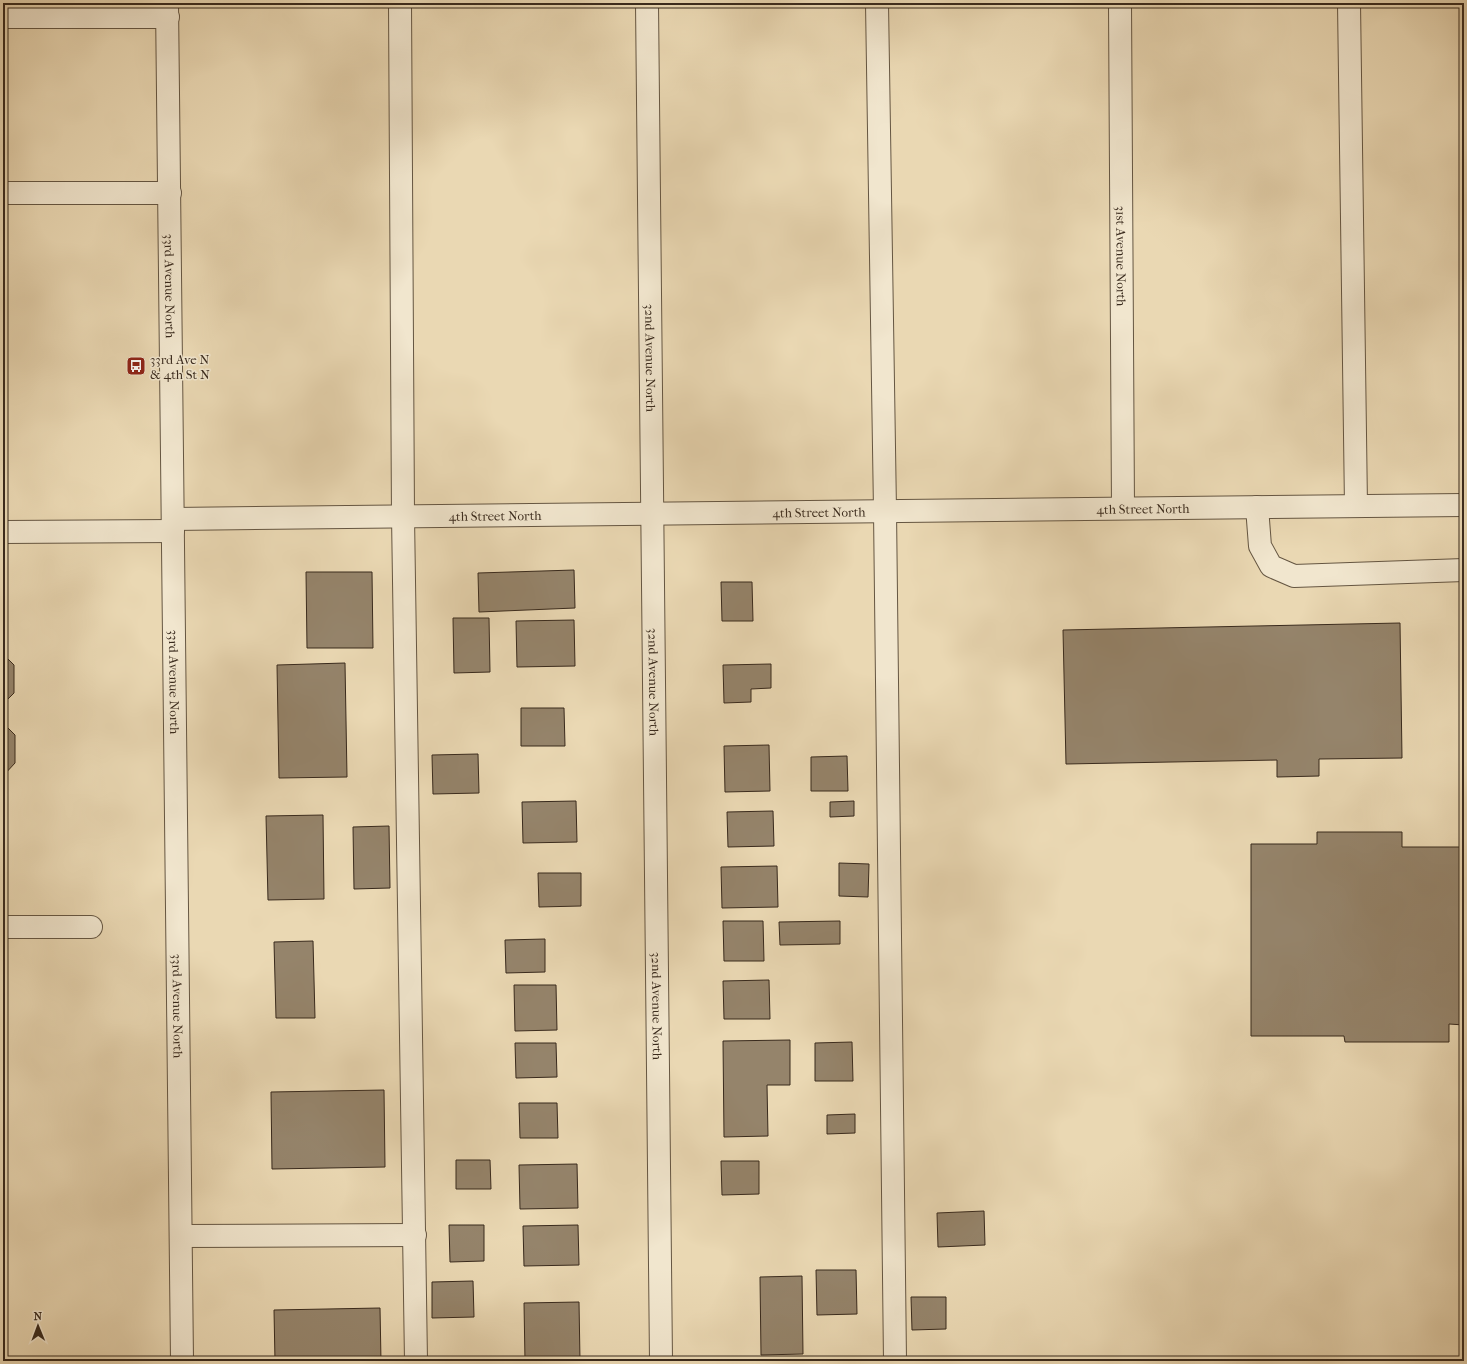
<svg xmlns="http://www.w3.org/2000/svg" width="1467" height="1364" font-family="'IM FELL French Canon',serif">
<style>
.building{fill:#95846b;stroke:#392a1d}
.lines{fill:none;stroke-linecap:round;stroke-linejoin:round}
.minor-casing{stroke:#655642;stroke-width:24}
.minor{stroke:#f1e6ce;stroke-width:22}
.labels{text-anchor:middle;stroke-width:3;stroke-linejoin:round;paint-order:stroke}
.street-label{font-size:13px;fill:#392a1d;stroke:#f1e6ce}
.poi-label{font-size:13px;fill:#392a1d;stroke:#f1e6ce;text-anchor:start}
</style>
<rect width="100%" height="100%" fill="#ead8b3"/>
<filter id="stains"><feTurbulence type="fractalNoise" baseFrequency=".005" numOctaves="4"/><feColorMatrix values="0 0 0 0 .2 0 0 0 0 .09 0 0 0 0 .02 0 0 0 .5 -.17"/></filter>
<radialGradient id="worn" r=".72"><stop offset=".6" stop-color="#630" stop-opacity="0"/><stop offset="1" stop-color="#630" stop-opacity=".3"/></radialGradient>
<path class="building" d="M574 570 575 608 479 612 478 573Z
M306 572H372L373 648H307Z
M721 582H752L753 621H722Z
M453 618H489L490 672 454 673Z
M574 620 575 666 517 667 516 621Z
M1400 623 1402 758 1319 759V776L1277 777V760L1066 764 1063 630Z
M3 654 14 665V693L3 704Z
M345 663 347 777 279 778 277 665Z
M771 664V688L751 689V702L724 703 723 665Z
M521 708H564L565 746H521Z
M3 723 15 735V763L3 776Z
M769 745 770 791 725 792 724 746Z
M478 754 479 793 433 794 432 755Z
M847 756 848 791H811V757Z
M576 801 577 842 523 843 522 802Z
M854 801V816L830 817V802Z
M773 811 774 846 728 847 727 812Z
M323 815 324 899 268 900 266 816Z
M389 826 390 888 354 889 353 827Z
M1317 832H1402V847H1462V954H1464V1025L1449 1024V1042H1345L1344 1036H1251V844H1317Z
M839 863 869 864 868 897 839 896Z
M777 866 778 907 722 908 721 867Z
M538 873H581V906L539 907Z
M723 921H763L764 961H724Z
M840 921V944L780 945 779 922Z
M545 939V972L506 973 505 940Z
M313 941 315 1018H276L274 942Z
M769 980 770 1019H724L723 981Z
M514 985H556L557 1030 515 1031Z
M790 1040V1085H767L768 1136 724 1137 723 1041Z
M852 1042 853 1081H815V1043Z
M515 1043H556L557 1077 516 1078Z
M384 1090 385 1167 272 1169 271 1092Z
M519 1103H557L558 1138H520Z
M855 1114V1133L827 1134V1115Z
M456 1160H490L491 1189H456Z
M721 1161H759V1194L722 1195Z
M577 1164 578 1208 520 1209 519 1165Z
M984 1211 985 1245 938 1247 937 1213Z
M449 1225H484V1261L450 1262Z
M578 1225 579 1265 524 1266 523 1226Z
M816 1270H856L857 1314 817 1315Z
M802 1276 803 1354 761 1355 760 1277Z
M473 1281 474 1317 432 1318V1282Z
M911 1297H946V1329L912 1330Z
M579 1302 580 1361H525L524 1303Z
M380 1308 381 1361H275L274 1310Z"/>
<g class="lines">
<defs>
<g id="minor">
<path id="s1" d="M167 3 182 1361"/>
<path d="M400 3 403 516 416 1361"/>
<path id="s2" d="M647 3 661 1361"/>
<path d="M877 3 885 511 895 1361"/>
<path id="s3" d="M1120 3 1123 508"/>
<path d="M1349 3 1356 506"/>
<path d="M3 17H168"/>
<path d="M3 193H170"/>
<path d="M1257 507 1260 546 1271 566 1294 576 1464 570"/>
<path id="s4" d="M173 519 1464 505"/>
<path d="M3 532 173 531"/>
<path d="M3 927H91"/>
<path d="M181 1236 415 1235"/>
</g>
</defs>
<use href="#minor" class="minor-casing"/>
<use href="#minor" class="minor"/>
</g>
<defs>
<symbol id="bus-square" viewBox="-11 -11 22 22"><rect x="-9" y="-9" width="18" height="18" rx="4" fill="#8f2418" stroke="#f1e6ce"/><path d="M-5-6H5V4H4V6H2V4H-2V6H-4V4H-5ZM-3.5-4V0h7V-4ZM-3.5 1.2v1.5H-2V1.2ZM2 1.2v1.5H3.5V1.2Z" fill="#fff"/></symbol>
</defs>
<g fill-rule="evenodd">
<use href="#bus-square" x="125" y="355" width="22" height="22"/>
</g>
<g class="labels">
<g class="street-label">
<text dy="5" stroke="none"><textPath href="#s3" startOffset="253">31st Avenue North</textPath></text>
<text dy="5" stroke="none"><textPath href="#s1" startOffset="283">33rd Avenue North</textPath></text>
<text dy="5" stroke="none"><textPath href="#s2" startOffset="355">32nd Avenue North</textPath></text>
<text dy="5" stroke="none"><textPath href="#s4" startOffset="970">4th Street North</textPath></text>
<text dy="5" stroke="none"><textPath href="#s4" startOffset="646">4th Street North</textPath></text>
<text dy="5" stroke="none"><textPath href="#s4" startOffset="322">4th Street North</textPath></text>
<text dy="5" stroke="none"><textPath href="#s1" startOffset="679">33rd Avenue North</textPath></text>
<text dy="5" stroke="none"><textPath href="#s2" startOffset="679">32nd Avenue North</textPath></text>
<text dy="5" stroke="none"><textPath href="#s1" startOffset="1003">33rd Avenue North</textPath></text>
<text dy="5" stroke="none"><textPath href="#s2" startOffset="1003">32nd Avenue North</textPath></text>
</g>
<g class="poi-label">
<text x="150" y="364">33rd Ave N<tspan x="150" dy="15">&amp; 4th St N</tspan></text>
</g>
</g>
<rect width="1467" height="1364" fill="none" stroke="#ead8b3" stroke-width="16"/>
<rect x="4" y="4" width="1459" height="1356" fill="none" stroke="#392a1d" stroke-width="2"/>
<rect x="8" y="8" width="1451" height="1348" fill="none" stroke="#392a1d"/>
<g transform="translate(38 1326) rotate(359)" stroke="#f1e6ce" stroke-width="3" paint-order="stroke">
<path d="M0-3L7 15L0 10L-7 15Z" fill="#392a1d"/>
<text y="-6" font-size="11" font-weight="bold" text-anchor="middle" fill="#392a1d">N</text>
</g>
<rect width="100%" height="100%" filter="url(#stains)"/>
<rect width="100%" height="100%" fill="url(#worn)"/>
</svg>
